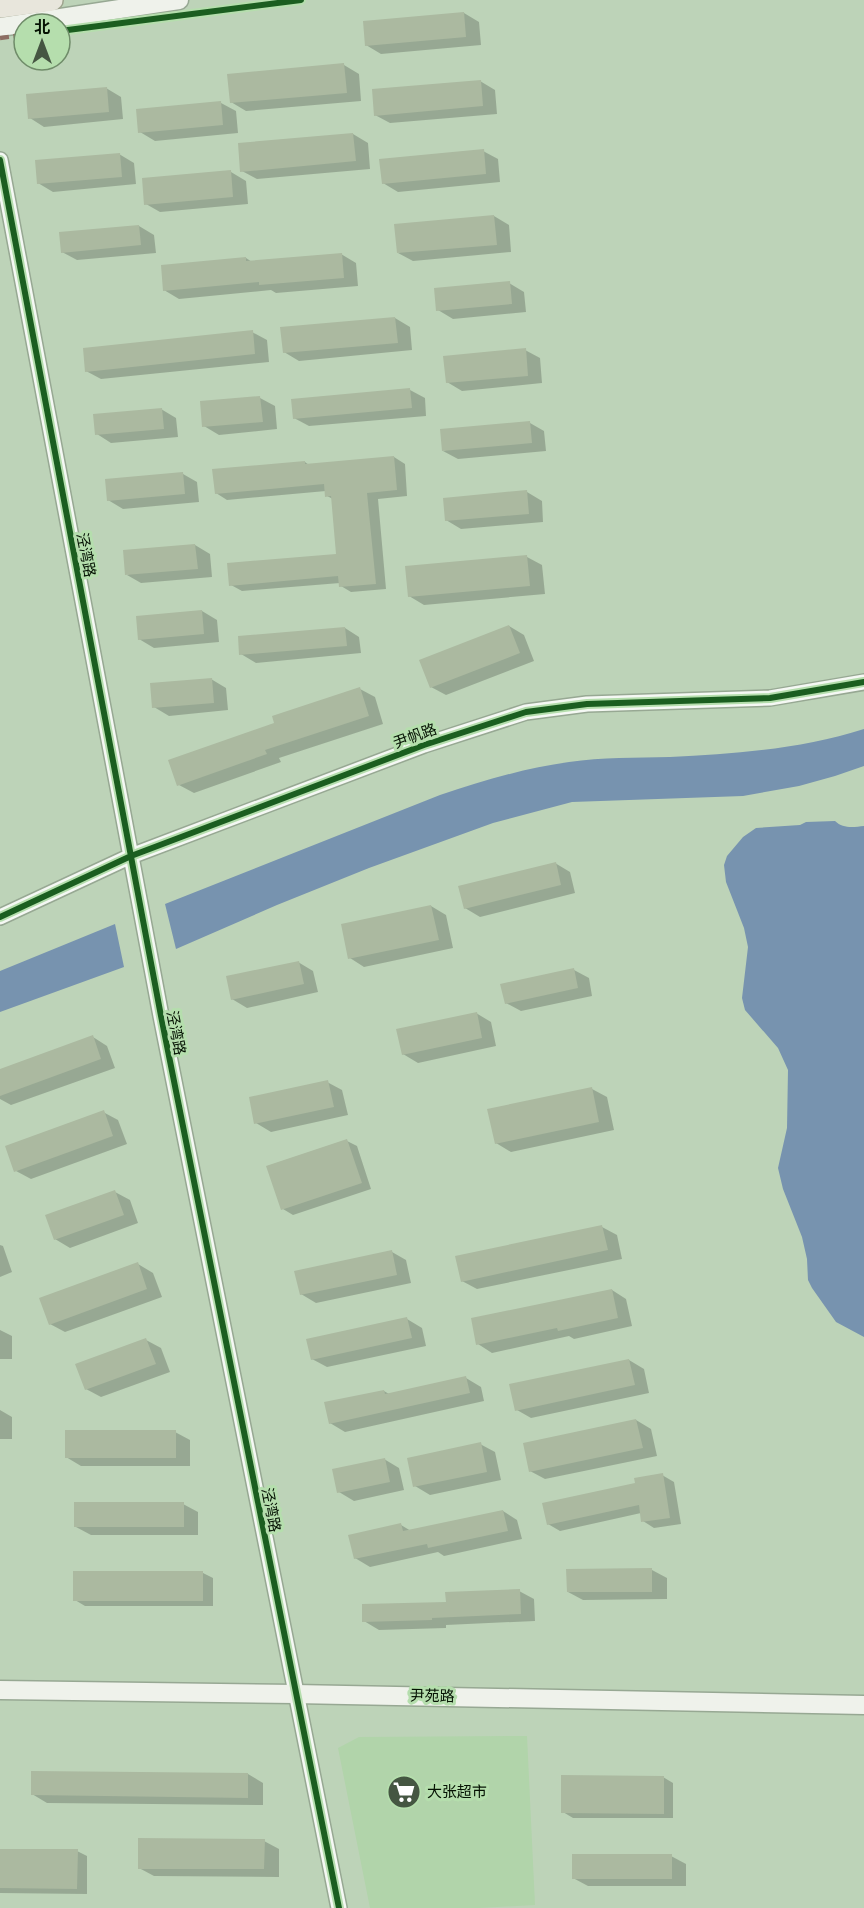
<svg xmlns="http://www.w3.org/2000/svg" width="864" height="1908" font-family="Roboto,'Noto Sans SC',sans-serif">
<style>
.built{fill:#b1d4aa}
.water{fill:#7793af}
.shadow{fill:#0003}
.building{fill:#abb9a0}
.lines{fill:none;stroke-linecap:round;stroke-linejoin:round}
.tertiary-casing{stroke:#97a893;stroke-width:18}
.secondary-casing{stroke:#97a893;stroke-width:21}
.trunk-casing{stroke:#9fa48e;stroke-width:24}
.tertiary{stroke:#f5f8f4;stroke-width:15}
.secondary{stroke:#eff2eb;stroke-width:18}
.trunk{stroke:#e8e6dc;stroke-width:21}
.quiet{stroke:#8d6e63;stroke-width:4.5;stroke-dasharray:9 4.5;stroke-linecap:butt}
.cycleway-casing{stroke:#b5dead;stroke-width:10}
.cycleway{stroke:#1b5e20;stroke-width:6}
.labels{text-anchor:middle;stroke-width:6;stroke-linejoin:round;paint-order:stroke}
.street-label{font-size:15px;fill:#051203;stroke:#b5dead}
.poi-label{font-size:15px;fill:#051203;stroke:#b5dead;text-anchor:start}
</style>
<rect width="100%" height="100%" fill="#bdd3b8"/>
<path class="built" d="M527 1736 535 1905 479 1908H370L338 1748 359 1737Z"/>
<path class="water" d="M864 729V766L835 776 799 786 743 796 572 802 493 823 369 868 277 905 176 949 165 904 440 795C482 781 525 768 569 762 602 757 636 758 670 757 735 754 801 749 864 729Z
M835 821C843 829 854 827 864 826V1337L836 1322 812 1288 808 1280 807 1259 802 1237 783 1189 778 1168 787 1128 788 1070 778 1048 745 1010 742 998 748 947 744 928 726 882 724 865 727 856 743 837 756 828 800 825 806 822Z
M115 924 124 967 0 1012V971Z"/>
<path class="shadow" d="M464 13 479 22 481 45 381 54 366 45Z
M344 65 359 74 361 101 246 111 231 102Z
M480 81 495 90 497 114 390 123 375 115Z
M106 88 121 97 123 119 44 127 30 118Z
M221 103 236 111 238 133 155 141 140 132Z
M353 134 368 143 370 169 257 179 242 171Z
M483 151 498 159 500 182 398 192 383 183Z
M119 154 134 163 136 184 53 192 38 183Z
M231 172 246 181 248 204 160 212 146 204Z
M494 216 509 225 511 252 413 261 398 253Z
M139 226 154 235 156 253 77 260 62 252Z
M341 254 356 263 358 286 276 293 271 290 179 299 164 290 246 258 252 262Z
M509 283 524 292 526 312 453 319 438 310Z
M395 318 410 327 412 350 299 361 284 352Z
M252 332 267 340 269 362 101 379 86 371Z
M525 350 540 358 542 383 462 391 447 382Z
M410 390 425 398 426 416 309 426 294 418Z
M260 398 275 406 277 429 219 435 204 426Z
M161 409 176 418 178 437 111 443 97 434Z
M530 423 544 431 546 451 458 459 443 451Z
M394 457 405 464 407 496 378 499 386 589 351 592 341 586 340 583 242 591 231 585 338 555 333 499 327 496 326 491 227 500 216 493 305 462 309 465Z
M183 474 197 482 199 502 123 509 108 500Z
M527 492 542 501 543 522 461 529 446 520Z
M195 545 210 554 212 577 141 583 127 575Z
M527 557 542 565 545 594 424 605 409 596Z
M202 611 217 620 219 642 154 648 139 639Z
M509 626 524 635 534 661 446 695 431 687Z
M345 628 359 637 361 653 256 663 241 654Z
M211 679 226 688 228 710 169 716 154 707Z
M360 689 375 697 383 724 279 758 281 762 194 793 179 785 276 724Z
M555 863 570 872 575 893 480 917 465 908Z
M431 906 446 915 453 948 364 967 350 958Z
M298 962 313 971 318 992 247 1008 232 999Z
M574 970 589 978 592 996 521 1011 506 1003Z
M476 1013 491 1022 496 1046 418 1063 403 1054Z
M93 1037 107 1046 115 1068 11 1105 0 1099V1071Z
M327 1082 342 1090 348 1115 271 1132 256 1123Z
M592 1089 607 1097 614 1130 511 1152 496 1143Z
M103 1112 118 1120 127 1144 31 1179 16 1171Z
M347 1141 357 1146 371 1189 293 1215 283 1209 268 1167Z
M115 1192 130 1200 138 1223 70 1248 55 1239Z
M602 1227 617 1235 622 1259 477 1289 462 1281Z
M0 1245 3 1246 12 1272 0 1277Z
M392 1252 406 1260 411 1283 316 1303 301 1294Z
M138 1264 153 1273 162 1297 65 1332 50 1324Z
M612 1290 626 1299 632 1326 574 1339 569 1336 492 1353 478 1344Z
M407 1319 422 1328 426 1346 327 1367 312 1359Z
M0 1330 12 1336V1359H0Z
M146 1340 161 1348 170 1372 101 1397 86 1389Z
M629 1360 644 1369 649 1393 531 1418 517 1410Z
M466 1378 481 1387 484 1401 345 1432 330 1423 384 1391 389 1394Z
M0 1410 12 1417V1439H0Z
M636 1420 651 1429 657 1456 545 1479 530 1471Z
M175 1432 190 1440V1466H81L66 1457Z
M480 1444 495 1452 501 1480 430 1495 415 1486Z
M384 1459 399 1468 404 1490 354 1501 339 1492Z
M662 1475 674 1482 681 1524 654 1528 643 1521 641 1513 560 1531 548 1524 637 1484Z
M183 1504 198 1512V1535H91L76 1527Z
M503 1511 517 1520 522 1539 444 1556 438 1552 370 1567 355 1558 401 1525 411 1531Z
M652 1570 667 1578V1599L583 1600 568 1592Z
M203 1573 213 1578V1606H85L75 1600Z
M519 1591 534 1599 535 1621 446 1625V1628L379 1630 364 1621 447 1603Z
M32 1773 248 1774 263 1783V1805L47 1803 32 1794Z
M663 1777 673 1783V1818H573L563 1812Z
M264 1841 279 1849V1877L154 1876 139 1868Z
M0 1850 77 1851 87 1856V1894L0 1893Z
M671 1856 686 1864V1886H588L573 1878Z"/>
<path class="building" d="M464 12 466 37 365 46 363 21Z
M344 63 347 93 230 103 227 74Z
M481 80 483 106 374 116 372 89Z
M107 87 109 112 28 119 26 94Z
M221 101 223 125 138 133 136 109Z
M353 133 356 161 240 172 238 143Z
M484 149 486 174 382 184 379 159Z
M120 153 122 177 37 184 35 160Z
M231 170 233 197 144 205 142 178Z
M494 215 497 245 397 253 394 224Z
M139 225 141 245 61 253 59 232Z
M342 253 344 278 259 285V282L163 291 161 265 246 257V261Z
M510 281 512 304 436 311 434 288Z
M395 317 398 343 283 353 280 327Z
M253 330 255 354 85 372 83 348Z
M526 348 528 376 446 383 443 356Z
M410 388 412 408 293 419 291 399Z
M260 396 263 422 202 427 200 401Z
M162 408 164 429 95 435 93 414Z
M530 421 532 443 442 451 440 429Z
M394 456 397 490 367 493 376 584 339 587 338 576 229 586 227 563 336 554 331 496 325 497 324 484 215 494 212 469 305 461V464Z
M183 472 185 494 107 501 105 479Z
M527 490 529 514 445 521 443 498Z
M195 544 198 569 125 575 123 550Z
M527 555 530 586 408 597 405 566Z
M202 610 204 634 138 640 136 616Z
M509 625 520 653 430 688 419 660Z
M345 627 347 646 239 655 238 636Z
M212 678 214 703 152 708 150 683Z
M360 687 369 716 265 750 267 754 177 786 168 760 274 723 272 716Z
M556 862 561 885 464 909 458 886Z
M431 905 439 940 348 959 341 924Z
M299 961 304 984 231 1000 226 976Z
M574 968 578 988 505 1004 500 984Z
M477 1012 482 1038 402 1055 396 1029Z
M93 1035 101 1059 0 1096V1069Z
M328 1080 334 1107 254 1124 249 1097Z
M592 1087 599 1122 495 1144 487 1109Z
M104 1110 113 1136 14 1172 5 1146Z
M347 1139 362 1183 281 1210 266 1166Z
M115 1190 124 1215 54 1240 45 1215Z
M602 1225 608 1250 461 1282 455 1256Z
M392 1250 397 1275 300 1295 294 1271Z
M138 1262 147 1289 49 1325 39 1298Z
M612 1289 618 1318 558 1331 557 1328 476 1345 471 1318Z
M407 1317 412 1338 311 1360 306 1339Z
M146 1338 156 1364 85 1390 75 1364Z
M629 1359 635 1385 515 1411 509 1384Z
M466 1376 470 1393 329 1424 324 1402 384 1390 385 1394Z
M636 1419 643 1448 529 1472 523 1443Z
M65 1430H176V1458H65Z
M481 1442 487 1472 413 1487 407 1458Z
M385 1458 390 1482 337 1493 332 1469Z
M663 1473 670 1518 641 1522 639 1505 547 1525 542 1503 635 1483 634 1478Z
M74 1502H184V1527H74Z
M503 1510 508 1531 428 1548 427 1544 354 1559 348 1535 401 1523 403 1531Z
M652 1568V1592H567L566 1569Z
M73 1571H203V1601H73Z
M520 1589 521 1614 432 1618V1620L362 1622V1604L446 1602 445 1592Z
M31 1771 248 1773V1798L31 1795Z
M561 1775 664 1776V1814L561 1813Z
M138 1838 265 1839 264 1869H138Z
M0 1849H78L77 1889 0 1888Z
M572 1854H672V1879H572Z"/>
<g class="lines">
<defs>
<path id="tertiary" d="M0 160 161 1016 339 1908
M0 917 131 856 424 745 526 712 587 704 770 698 864 682"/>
<path id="secondary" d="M0 27 179 0
M0 1690 295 1694 864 1705"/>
<path id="trunk" d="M0 7 52 0"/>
</defs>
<use href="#tertiary" class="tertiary-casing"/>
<use href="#secondary" class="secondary-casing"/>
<use href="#trunk" class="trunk-casing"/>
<use href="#tertiary" class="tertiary"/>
<use href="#secondary" class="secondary"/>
<use href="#trunk" class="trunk"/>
<path class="quiet" d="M0 38 24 35"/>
<defs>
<path id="cycleway" d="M60 31 301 0
M0 160 161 1016 339 1908
M0 917 131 856 424 745 526 712 587 704 770 698 864 682"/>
</defs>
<use href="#cycleway" class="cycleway-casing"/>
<use href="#cycleway" class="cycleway"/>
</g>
<defs>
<symbol id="supermarket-disc" viewBox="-11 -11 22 22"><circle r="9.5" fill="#455642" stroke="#b5dead"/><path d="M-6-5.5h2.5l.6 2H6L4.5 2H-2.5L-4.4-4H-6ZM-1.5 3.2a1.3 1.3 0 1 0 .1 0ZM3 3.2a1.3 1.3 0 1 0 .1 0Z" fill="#fff"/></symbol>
</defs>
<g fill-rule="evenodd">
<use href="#supermarket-disc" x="385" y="1773" width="38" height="38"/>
</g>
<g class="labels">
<g class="street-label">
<text transform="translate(86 555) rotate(79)" y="5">泾湾路</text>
<text transform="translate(415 736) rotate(-20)" y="5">尹帆路</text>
<text transform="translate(176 1033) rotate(79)" y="5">泾湾路</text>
<text transform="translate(271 1510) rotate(79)" y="5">泾湾路</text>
<text transform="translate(432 1696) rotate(1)" y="5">尹苑路</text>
</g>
<g class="poi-label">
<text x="427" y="1797">大张超市</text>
</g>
</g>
<g transform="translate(42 42)"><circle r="28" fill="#b5dead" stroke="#6f8c69" stroke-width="1.5"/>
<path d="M0-4.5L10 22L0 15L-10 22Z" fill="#455642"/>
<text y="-9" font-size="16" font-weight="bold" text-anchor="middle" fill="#051203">北</text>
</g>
</svg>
